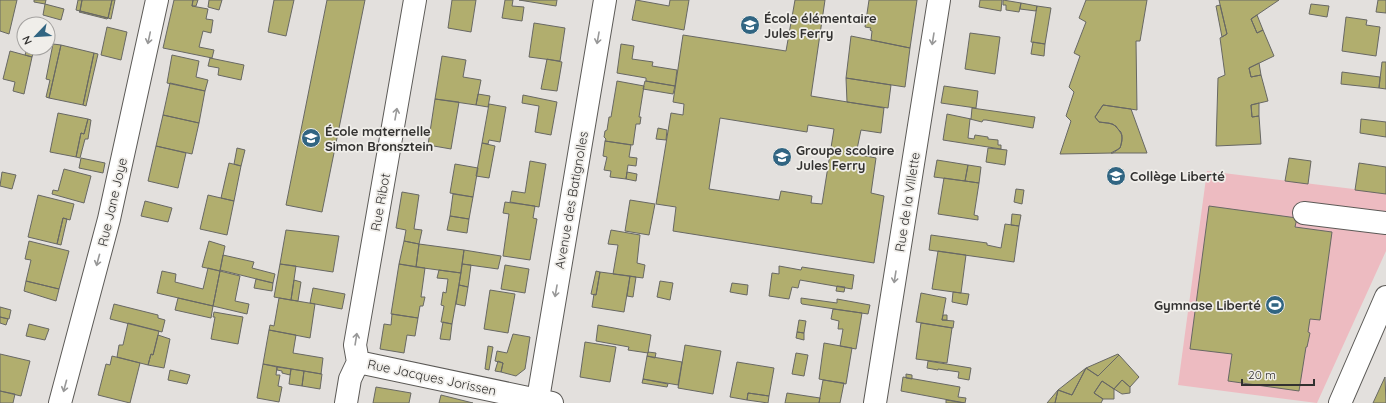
<svg xmlns="http://www.w3.org/2000/svg" width="1386" height="403" font-family="Quicksand,sans-serif">
<style>
.green{fill:#edbbc1}
.building{fill:#b1ae6e;stroke:#686864;fill-rule:evenodd}
.lines{fill:none;stroke-linecap:round;stroke-linejoin:round}
.minor-casing{stroke:#5c5a57;stroke-width:24}
.minor{stroke:#fff;stroke-width:22}
.oneway{stroke:#989898}
.labels{text-anchor:middle;stroke-width:3.5;stroke-linejoin:round;paint-order:stroke}
.poi-label{font-size:13px;font-weight:bold;fill:#323130;stroke:#f0eeea;text-anchor:start}
.street-label{font-size:13px;fill:#323130;stroke:#f0eeea}
</style>
<rect width="100%" height="100%" fill="#e3e0dd"/>
<path class="green" d="M1207 171 1386 193V251L1317 403 1178 385Z"/>
<path class="building" d="M0 0H17L9 34 0 31Z
M34 0H46L45 4 34 2Z
M78 0H82L80 11 76 10Z
M82 0H112L108 18 80 11Z
M112 0H115L111 19 108 18Z
M174 0H193L192 6 208 9 206 19 213 20 211 33 203 31 199 47 214 50 212 58 163 48Z
M193 0H198L196 6H192Z
M209 0H222L219 10 208 7Z
M274 0H294L286 36 268 32Z
M327 0H365L322 212 286 205Z
M452 0H476L471 32 448 28Z
M505 0H513L512 6 524 7 522 21 502 18Z
M519 0H557L556 6Z
M636 0 669 6 670 0H689L684 30 632 20Z
M795 0H825L811 96 884 108 881 133 861 130 856 154 876 158 871 193 884 196 874 263 673 231 676 207 656 204 671 113 683 115 684 104 673 102 683 35 786 51ZM720 118 807 132 808 125 834 129 822 204 811 203 812 196 781 191 779 200 709 189Z
M869 0H917L910 48 871 40 872 31 870 30 871 28 865 27Z
M980 0H1002L1001 11 979 7Z
M1003 0 1021 3 1019 12 1006 10V5H1003Z
M1086 0H1147L1140 41H1136L1137 110 1103 105 1095 117 1099 122 1113 124 1121 132 1122 138 1121 145 1120 148 1113 153 1060 154 1071 121 1066 116 1074 92 1069 87 1080 56 1074 53 1086 22 1079 18Z
M1219 0H1279L1251 19 1257 33 1263 30 1274 56 1249 68 1251 77 1261 75 1268 101 1251 105 1252 117 1259 116 1261 144 1216 146 1218 78 1225 75 1220 38 1227 34Z
M1378 0H1386V13L1376 12Z
M1021 3 1037 6 1036 11 1020 9Z
M45 4 64 9 61 20 43 15Z
M1311 4 1329 6 1327 17 1309 14Z
M1220 5 1227 34 1222 37 1216 6Z
M1037 6 1051 8 1045 44 1031 42Z
M80 11 108 18 107 19 79 12Z
M1257 15 1263 30 1257 33 1251 19Z
M1346 17 1367 20 1366 25 1380 27 1376 56 1342 51Z
M534 23 565 28 560 61 529 57Z
M107 27 127 32 121 60 101 55Z
M970 33 1000 37 995 74 965 69Z
M851 36 910 48 905 87 846 78Z
M1033 42 1045 44 1044 56 1031 54Z
M53 44 61 45 49 98 46 97 50 80 46 79Z
M621 44 634 46 632 59 653 62 652 66 677 70 675 86 646 81V78L617 73Z
M61 45 94 53 83 105 49 98Z
M27 48H35L32 57 25 55Z
M10 51 32 57 24 94 13 91 15 82 3 79Z
M94 53 98 54 86 106 83 105Z
M172 55 199 61 196 77 208 80 205 91 167 83Z
M442 56 466 60 463 77 481 80 476 105 435 99Z
M210 58 244 65 241 80 218 75 219 68 208 66Z
M547 59 562 62 557 91 541 89Z
M1382 62H1386V89L1379 88Z
M1259 63 1261 75 1251 77 1249 68Z
M1342 72 1380 77 1379 88 1341 84Z
M846 78 891 85 888 108 847 102Z
M617 81 644 86 639 117H641L640 124H636L633 145 605 141 606 139 604 137 605 131 607 130 609 117H611Z
M645 81 675 86 673 94 643 89Z
M170 83 205 91 199 123 163 115Z
M944 86 978 91 976 108 941 103Z
M478 94 490 96 488 107 476 105Z
M523 95 557 102 551 135 535 132 539 106 522 103Z
M435 99 459 102 451 149 428 145Z
M1259 103V116L1252 117 1251 105Z
M489 104 506 107 500 142 489 140 488 144 482 143Z
M1103 105 1131 109 1147 153H1111L1120 148 1122 141V135L1116 126 1109 123 1099 122 1095 117Z
M972 108 1035 117 1033 128 986 120H983L982 122 970 119 968 138 974 139 975 135 988 137V139L998 140V145H1001V149L943 140 947 114 971 119Z
M58 113 88 119 84 134 81 133 76 157 50 152Z
M163 115 199 123 192 154 156 146Z
M88 119 91 120 88 139H85L80 158 76 157 81 133 84 134Z
M1361 119 1386 122V137L1360 133Z
M658 128 667 130 666 140 656 139Z
M605 141 631 145 629 157 637 158 636 166 628 165 626 179 610 177 611 171 604 170 607 157 603 156Z
M482 143 495 146 489 178 476 176Z
M156 146 186 153 178 188 148 181Z
M237 148 245 150 241 166 234 164Z
M988 148 1007 150 1005 165 986 162Z
M81 158 105 163 103 173 79 168Z
M1289 158 1311 161 1308 184 1285 181Z
M937 160 968 165 965 181 934 177Z
M530 161 546 164 539 207 510 202 512 191 525 193Z
M229 163 241 166 234 201 221 198Z
M1359 163 1386 167V194L1355 190Z
M455 164 478 168 473 197 450 193Z
M968 165 981 167 979 183 965 181Z
M64 169 91 176 84 203 52 194 53 190 58 191Z
M2 172 16 175 12 189 0 186Z
M627 172 637 174 636 181 626 179Z
M944 178 979 183 974 215 978 216V220L938 214Z
M1016 189 1024 190 1022 204 1014 202Z
M402 192 419 195 414 229 422 230 419 244 404 241 406 230 396 228Z
M453 194 473 197 469 219 450 216Z
M38 195 74 204 70 220 63 218 57 244 28 237Z
M208 195 234 201 227 235 200 229Z
M630 200 655 204 649 235 625 231Z
M145 201 172 208 168 222 141 216Z
M505 202 535 206 533 218 537 219 530 260 503 256 509 214 503 213Z
M1209 206 1297 218 1295 227 1332 232 1320 320 1310 319 1308 332 1310 333 1307 347H1306L1299 391 1228 381 1232 354 1190 349Z
M1012 214 1021 215 1019 226 1011 225Z
M450 216 469 219 467 233 447 230Z
M63 218 67 219 61 245 57 244Z
M1005 224 1019 226 1014 262 929 250 931 235 987 243V245L1001 248Z
M286 230 339 236 333 272 280 264Z
M611 230 640 235 637 263 645 265 643 278 613 274 618 245 608 244Z
M29 241 69 251 59 289 26 281 31 260 25 259Z
M209 241 225 246 220 271 202 267Z
M404 241 419 244 416 267 399 264Z
M419 244 464 250 461 273 416 267Z
M464 250 501 256 498 269 462 264Z
M938 251 966 255 961 293 932 289Z
M223 255 254 262 252 268 275 274 273 283 220 270Z
M280 264 296 266 291 300 274 297Z
M399 264 425 268 421 297H425L423 306H420L418 318 391 314Z
M462 264 471 265 468 287 459 285Z
M505 265 529 269 525 293 501 289Z
M779 266 801 270 802 267 854 275 852 289 800 280 798 288 792 287 789 299 769 296 772 273 779 274Z
M208 268 220 271 213 306 157 293 162 271 176 274 175 282 203 289Z
M439 270 461 273 452 324 441 322 444 306 441 305 443 292 446 293 448 279 437 278Z
M220 271 240 276 235 301 249 304 247 314 213 306Z
M596 271 600 272 596 295 591 294Z
M600 272 630 276 624 312 592 307 594 294 596 295Z
M630 276 636 277 633 297 627 296Z
M256 279 273 283 272 291 254 288Z
M294 280 301 282 298 301 291 300Z
M26 281 59 289 56 301 24 291Z
M660 281 673 283 670 300 657 297Z
M732 283 748 285 747 295 730 292Z
M459 285 468 287 465 306 456 304Z
M837 286 845 287 844 292 836 291Z
M313 288 345 294 342 309 310 303Z
M490 290 515 294 508 333 484 329Z
M953 292 969 294 967 305 952 302Z
M921 293 946 298 942 320 954 321 953 328 916 322Z
M178 298 213 306 211 318 175 310Z
M279 298 315 304 310 338 269 330 270 325 274 326Z
M801 298 837 303V299L870 305 868 314 802 304 801 303Z
M114 304 158 315V318L165 320 162 332 110 319Z
M0 307 11 310 9 319 0 317Z
M833 309 862 313 856 349 840 346 843 329H838L839 321 831 319Z
M214 312 243 317 238 344 211 339 215 317H213Z
M392 314 418 318 415 336 407 335 404 353 380 349 384 324 391 325Z
M943 315H947V320H942Z
M0 317 8 319 6 325 0 323Z
M799 320 806 321 804 333 797 332Z
M443 322 452 324 450 340 440 339Z
M128 323 159 331 153 355 151 354 148 365 117 357 119 345H123Z
M921 323 952 328 947 363 916 359Z
M29 324 49 329 45 340 26 336Z
M598 325 651 335 648 353 628 350 629 347 596 341Z
M269 330 296 335 293 353 323 358 321 374 263 364Z
M797 332 804 333V340L796 338Z
M513 334 530 337 525 369 516 376 501 372 503 363 495 361 497 351 507 353Z
M158 335 170 339 164 368 148 365 151 354 153 355Z
M585 342 616 347 610 382 580 377Z
M824 343 852 348 846 384 819 379Z
M685 345 721 351 713 394 678 388Z
M488 346 493 347 489 370 485 369Z
M648 352 656 353 655 358 647 356Z
M796 353 808 355 804 376 792 374Z
M0 354 30 361 21 396 0 391Z
M1118 354 1119 355 1098 376 1086 368Z
M1119 355 1139 377 1130 387 1122 380 1114 389 1102 381 1094 393 1103 399 1101 403H1055L1058 390 1072 395 1086 368 1098 376Z
M112 356 140 363 130 403 98 395 106 364 110 365Z
M647 356 682 362 678 385 643 379Z
M498 361 503 363 501 372 495 371Z
M928 361 971 368 969 380 958 378 959 372 938 369V370L927 368Z
M737 362 774 368 769 396 748 393 747 400 730 397Z
M263 364 277 367 276 375H280L278 386 282 387 279 402 257 398Z
M277 367 291 369 290 375 282 373V371L277 370Z
M1086 368 1072 395 1058 390Z
M291 369 304 371 302 386 289 384Z
M170 370 190 375 187 384 168 380Z
M304 371 322 374 320 389 302 386Z
M906 374 912 375V379L906 378Z
M903 377 960 387 958 397 966 398 965 403 901 391Z
M1385 377 1386 403H1373Z
M643 379 668 384 667 387 642 383Z
M823 380 844 383 840 403H819Z
M1122 380 1130 387V393L1122 394 1114 389Z
M1102 381 1114 389V399H1103L1094 393Z
M376 387 411 393 409 403H373Z
M1058 390 1055 403H1047Z
M0 391 15 394 13 403H0Z
M748 393 769 396 768 403 747 400Z
M787 393 820 398 819 403H785Z
M441 395 473 403H439Z
M946 400 964 403H946Z"/>
<g class="lines">
<defs>
<path id="minor" d="M1304 213 1386 223
M358 362 552 403
M538 399 605 0
M60 403 109 219 157 0
M346 403 350 379 358 362 355 345 415 0
M875 403 939 0
M1340 403 1386 297"/>
</defs>
<use href="#minor" class="minor-casing"/>
<use href="#minor" class="minor"/>
</g>
<defs><path id="oneway-shaft" d="M-6 0H5M1.5-3L5.5 0L1.5 3" fill="none" stroke-width="1.6" stroke-linecap="round" stroke-linejoin="round"/></defs>
<g class="oneway">
<use href="#oneway-shaft" transform="translate(149 38) rotate(102)"/>
<use href="#oneway-shaft" transform="translate(598 38) rotate(100)"/>
<use href="#oneway-shaft" transform="translate(933 39) rotate(99)"/>
<use href="#oneway-shaft" transform="translate(396 114) rotate(-80)"/>
<use href="#oneway-shaft" transform="translate(98 260) rotate(105)"/>
<use href="#oneway-shaft" transform="translate(895 277) rotate(99)"/>
<use href="#oneway-shaft" transform="translate(556 291) rotate(100)"/>
<use href="#oneway-shaft" transform="translate(356 339) rotate(-81)"/>
<use href="#oneway-shaft" transform="translate(65 386) rotate(105)"/>
</g>
<defs>
<symbol id="school-disc" viewBox="-11 -11 22 22"><circle r="9.5" fill="#316582" stroke="#f0eeea"/><path d="M0-5L7-2L0 1L-7-2ZM-4 1L0 2.5L4 1V4Q0 6-4 4Z" fill="#fff"/></symbol>
<symbol id="stadium-disc" viewBox="-11 -11 22 22"><circle r="9.5" fill="#316582" stroke="#f0eeea"/><path d="M0-5a6.5 5 0 1 0 0 10a6.5 5 0 1 0 0-10ZM-3.5-1.8h7v3.6h-7Z" fill="#fff"/></symbol>
</defs>
<g fill-rule="evenodd">
<use href="#school-disc" x="739" y="14" width="22" height="22"/>
<use href="#school-disc" x="300" y="127" width="22" height="22"/>
<use href="#school-disc" x="771" y="146" width="22" height="22"/>
<use href="#school-disc" x="1105" y="165" width="22" height="22"/>
<use href="#stadium-disc" x="1264" y="294" width="22" height="22"/>
</g>
<g class="labels">
<g class="poi-label">
<text x="764" y="23">École élémentaire<tspan x="764" dy="15">Jules Ferry</tspan></text>
<text x="325" y="136">École maternelle<tspan x="325" dy="15">Simon Bronsztein</tspan></text>
<text x="796" y="155">Groupe scolaire<tspan x="796" dy="15">Jules Ferry</tspan></text>
<text x="1130" y="181">Collège Liberté</text>
<text x="1261" y="310" text-anchor="end">Gymnase Liberté</text>
</g>
<g class="street-label">
<text transform="translate(571 200) rotate(-80)" y="5">Avenue des Batignolles</text>
<text transform="translate(112 202) rotate(-77)" y="5">Rue Jane Joye</text>
<text transform="translate(380 202) rotate(-80)" y="5">Rue Ribot</text>
<text transform="translate(907 202) rotate(-81)" y="5">Rue de la Villette</text>
<text transform="translate(432 377) rotate(12)" y="5">Rue Jacques Jorissen</text>
</g>
</g>
<g transform="translate(36 36) rotate(245)"><circle r="19" fill="#f0eeea" stroke="#a4a2a0"/>
<path d="M0-3L7 15L0 10L-7 15Z" fill="#316582"/>
<text y="-6" font-size="11" font-weight="bold" text-anchor="middle" fill="#323130">N</text>
</g>
<path d="M1242 379v6h72v-6" fill="none" stroke="#323130" stroke-width="2"/>
<text x="1248" y="379" font-size="12" fill="#323130" stroke="#f0eeea" stroke-width="3" paint-order="stroke">20 m</text>
</svg>
